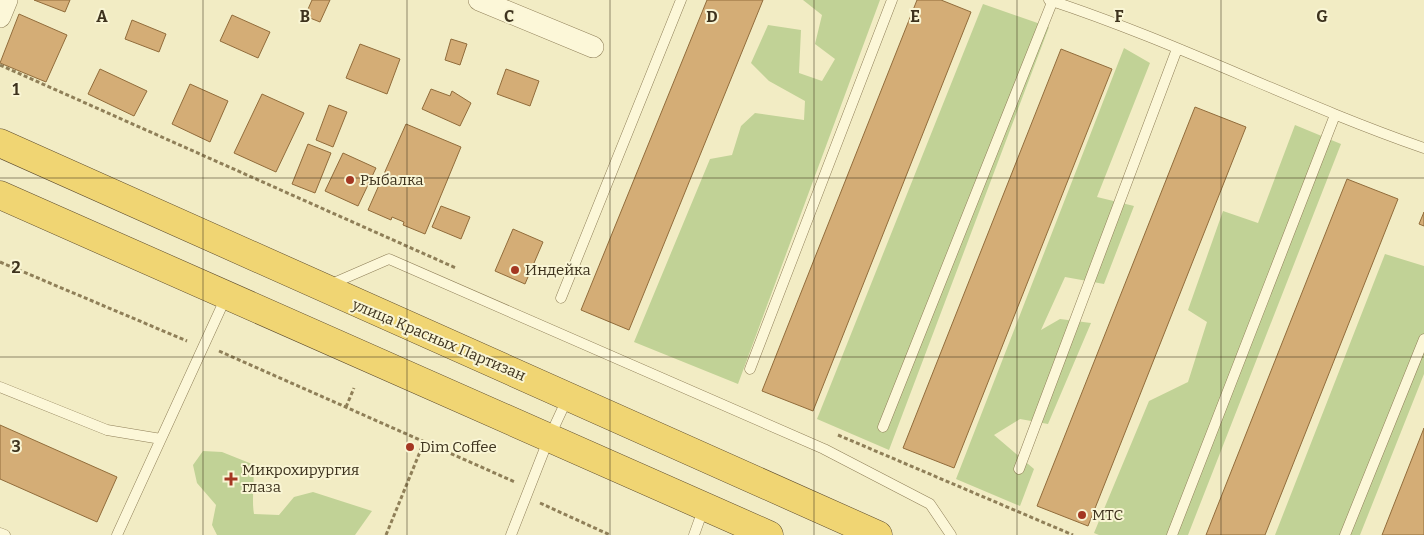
<svg xmlns="http://www.w3.org/2000/svg" width="1424" height="535" font-family="Bitter,serif">
<style>
.green{fill:#c1d296}
.building{fill:#d4ad76;stroke:#916c3b}
.lines{fill:none;stroke-linecap:round;stroke-linejoin:round}
.service-casing{stroke:#8f7f58;stroke-width:11}
.minor-casing{stroke:#8f7f58;stroke-width:22}
.trunk-casing{stroke:#5d4b2d;stroke-width:29}
.path{stroke:#8f7f58;stroke-width:3;stroke-dasharray:4 2.5;stroke-linecap:butt}
.service{stroke:#fcf7d8;stroke-width:10}
.minor{stroke:#fcf7d8;stroke-width:21}
.trunk{stroke:#f0d573;stroke-width:28}
.grid{fill:none;stroke:#3e331e;stroke-width:1;stroke-opacity:0.55}
.poi-dot{fill:#a43722;stroke:#f9f5d4;stroke-width:2}
.labels{text-anchor:middle;stroke-width:4;stroke-linejoin:round;paint-order:stroke}
.poi-label{font-size:15px;fill:#3e331e;stroke:#f9f5d4;text-anchor:start}
.street-label{font-size:15px;fill:#3e331e;stroke:#f9f5d4}
.grid-label{font-size:16px;text-anchor:middle;font-weight:bold;fill:#3e331e;stroke:#f9f5d4;stroke-width:4;stroke-linejoin:round;paint-order:stroke}
</style>
<rect width="100%" height="100%" fill="#f2ecc4"/>
<path class="green" d="M803 0H880L738 384 634 342 710 159 732 155 741 126 755 113 804 120 805 101 769 81 751 63 768 25 801 30 799 73 822 81 835 59 815 44 822 15Z
M983 4 1049 27 889 450 817 419Z
M1124 48 1150 63 1097 197 1134 206 1104 284 1065 277 1041 330 1060 319 1091 323 1048 424 1020 419 994 435 1034 469 1020 506 956 479Z
M1295 125 1341 144 1188 535H1099L1094 533 1149 401 1188 382 1207 322 1188 310 1223 211 1258 223Z
M1385 254 1424 266V374L1360 535H1275Z
M203 451 222 452 252 464C256 481 251 496 254 514L279 515 294 497 313 492 372 511 355 535H217L212 525 216 505 197 483 193 465Z"/>
<path class="building" d="M34 0H70L65 12Z
M312 0H330L320 22 305 16Z
M707 0H763L629 330 581 310Z
M917 0H941L971 12 813 411 762 391Z
M19 14 67 35 46 82 0 63Z
M232 15 270 32 258 58 220 41Z
M132 20 166 34 159 52 125 39Z
M451 39 467 44 460 65 445 60Z
M360 44 400 59 387 94 346 78Z
M1061 49 1112 69 954 468 903 448Z
M100 69 147 91 134 116 88 94Z
M506 69 539 81 530 106 497 94Z
M190 84 228 101 210 142 172 124Z
M431 89 450 96 452 91 471 103 460 126 422 109Z
M262 94 304 113 276 172 234 153Z
M329 105 347 112 333 147 316 140Z
M1195 107 1246 127 1088 526 1037 506Z
M406 124 461 147 425 234 403 225 404 222 392 217 391 220 368 210Z
M308 144 331 153 315 193 292 184Z
M343 153 376 168 358 206 325 191Z
M1347 179 1398 199 1265 535H1206Z
M441 206 470 217 461 239 432 227Z
M1424 212V226L1419 224Z
M513 229 543 242 525 284 495 271Z
M0 425 117 477 97 522 0 479Z
M1424 428V535H1382Z"/>
<g class="lines">
<defs>
<path id="service" d="M1049 0C1177 42 1297 104 1424 148
M329 285 389 259 824 449 930 504 951 535
M561 298 681 0
M750 369 892 0
M0 387 107 430 161 439
M883 427 1053 0
M1019 469 1177 49
M0 533 5 535
M117 535 226 297
M511 535 549 438 568 397
M694 535 704 507
M1172 535 1335 115
M1345 535 1424 339"/>
<path id="minor" d="M479 0 593 47
M0 17 7 0"/>
<path id="trunk" d="M0 143 878 535
M0 195 769 535"/>
</defs>
<use href="#service" class="service-casing"/>
<use href="#minor" class="minor-casing"/>
<use href="#trunk" class="trunk-casing"/>
<path class="path" d="M0 65 456 268
M0 262 187 341
M219 351 515 482
M346 407 354 388
M838 435 1073 535
M540 503 610 535
M386 535 424 442"/>
<use href="#service" class="service"/>
<use href="#minor" class="minor"/>
<use href="#trunk" class="trunk"/>
</g>
<path class="grid" d="M203 0V535M407 0V535M610 0V535M814 0V535M1017 0V535M1221 0V535M0 178H1424M0 357H1424"/>
<g class="poi-dot">
<circle cx="350" cy="180" r="5"/>
<circle cx="515" cy="270" r="5"/>
<circle cx="410" cy="447" r="5"/>
<path d="M228.5 471.5h5v5h5v5h-5v5h-5v-5h-5v-5h5z"/>
<circle cx="1082" cy="515" r="5"/>
</g>
<g class="labels">
<g class="poi-label">
<text x="360" y="185">Рыбалка</text>
<text x="525" y="275">Индейка</text>
<text x="420" y="452">Dim Coffee</text>
<text x="242" y="475">Микрохирургия<tspan x="242" dy="17">глаза</tspan></text>
<text x="1092" y="520">МТС</text>
</g>
<g class="street-label">
<text transform="translate(439 340) rotate(23)" y="5">улица Красных Партизан</text>
</g>
</g>
<g class="grid-label">
<text x="102" y="22">A</text>
<text x="305" y="22">B</text>
<text x="509" y="22">C</text>
<text x="712" y="22">D</text>
<text x="915" y="22">E</text>
<text x="1119" y="22">F</text>
<text x="1322" y="22">G</text>
<text x="16" y="95">1</text>
<text x="16" y="273">2</text>
<text x="16" y="452">3</text>
</g>
</svg>
